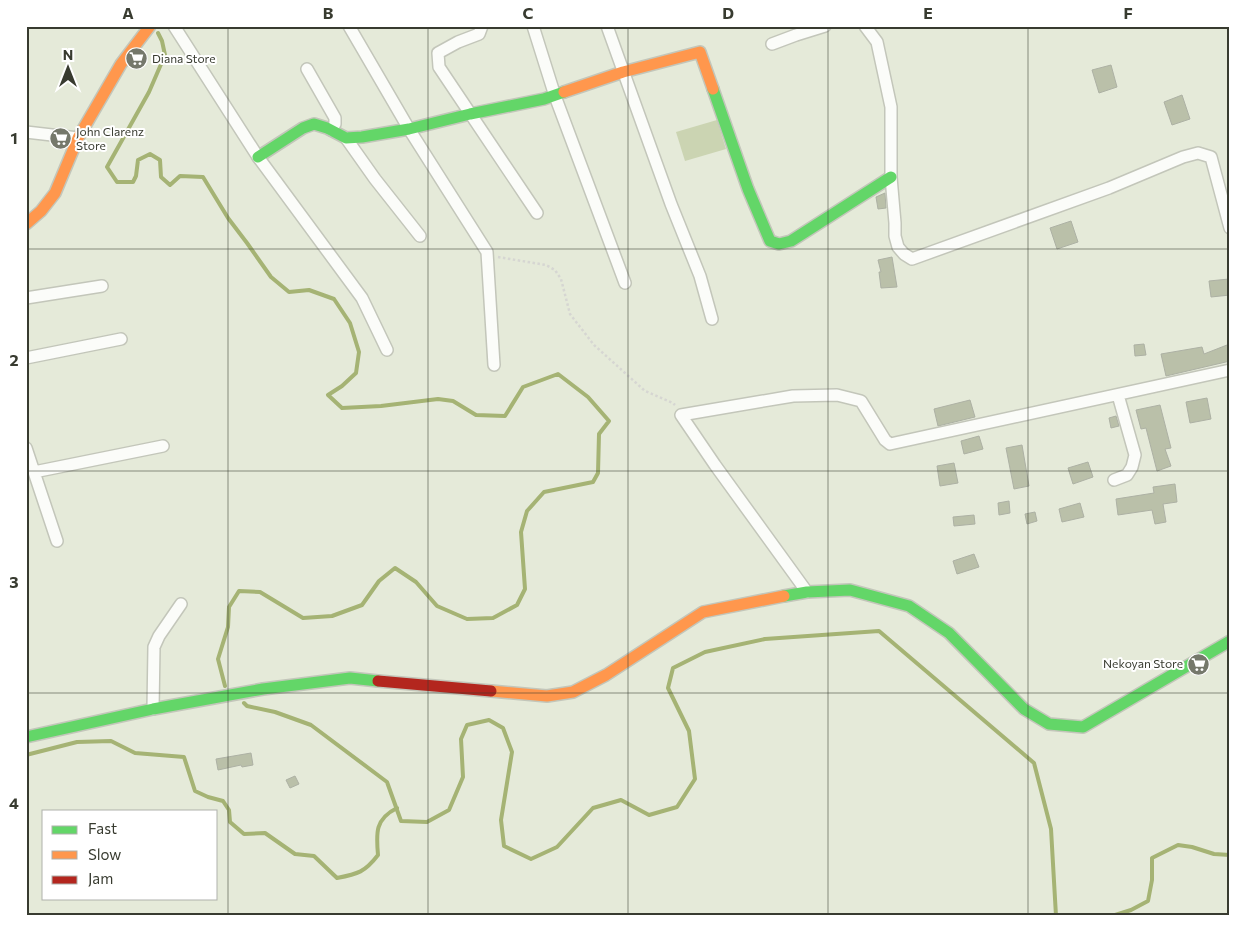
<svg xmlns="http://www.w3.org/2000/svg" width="1256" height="942" font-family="Commissioner,sans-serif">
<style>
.green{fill:#cbd4b2}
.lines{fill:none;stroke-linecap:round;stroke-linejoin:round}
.stream{stroke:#a5b374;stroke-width:4}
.building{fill:#bac0a9;stroke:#adb1a4}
.street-casing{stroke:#c3c6ba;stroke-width:14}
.fast-casing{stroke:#c3c6ba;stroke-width:14}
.slow-casing{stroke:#c3c6ba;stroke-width:14}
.jam-casing{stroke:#c3c6ba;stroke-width:14}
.path{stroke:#d6d6d2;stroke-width:2.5;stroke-dasharray:2.5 2.5;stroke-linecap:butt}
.street{stroke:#fbfcf9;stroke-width:11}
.fast{stroke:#63d668;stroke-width:11}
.slow{stroke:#ff974d;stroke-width:11}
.jam{stroke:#b3261e;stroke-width:11}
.grid{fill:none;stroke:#383b30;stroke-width:1;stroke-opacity:0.55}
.labels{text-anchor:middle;stroke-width:4;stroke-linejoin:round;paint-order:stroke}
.poi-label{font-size:12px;fill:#383b30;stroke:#fff;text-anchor:start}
.neatline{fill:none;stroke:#383b30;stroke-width:2}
.grid-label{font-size:16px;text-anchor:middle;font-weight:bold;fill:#383b30}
</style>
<rect width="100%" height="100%" fill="#e5ead9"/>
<path class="green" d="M717 120 726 149 685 161 676 132Z"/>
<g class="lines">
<path class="stream" d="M158 33 162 41 165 55 149 92 107 167 117 182H133L136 176 138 160 150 154 160 160 161 177 170 185 180 176 203 177 228 218 247 243 271 277 289 292 309 290 334 299 350 323 359 352 356 373 342 386 328 395 342 408 381 406 438 399 453 401 476 415 505 416 523 387 558 374 588 397 609 421 599 434 598 473 593 482 544 492 527 511 521 532 525 589 517 605 493 618 467 619 437 606 416 582 395 568 379 581 362 605 332 616 303 618 260 592 239 591 229 607 228 627 218 659 225 686
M244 703 247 706 275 712 311 725 387 782 401 821 427 822 449 810 463 777 461 739 467 725 489 720 503 728 512 752 501 820 504 846 531 859 557 847 593 808 621 800 649 815 677 807 695 779 689 731 668 688 673 668 705 652 765 639 879 631 1034 763 1051 829 1056 916
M26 755 77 742 111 741 135 753 184 757 195 791 208 797 223 801 229 810 230 822 244 834 265 833 295 854 314 856 337 878C358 874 365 872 378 855 376 833 375 819 397 808
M1112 916 1131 910 1148 901 1152 880V858L1178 845 1192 847 1214 854 1230 855"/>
</g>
<path class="building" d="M1111 65 1117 87 1099 93 1092 70Z
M1182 95 1190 119 1172 125 1164 102Z
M885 193 886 208 878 209 876 197Z
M1071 221 1078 242 1057 249 1050 228Z
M892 257 897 287 881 288 879 272H881L878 260Z
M1229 279 1230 295 1211 297 1209 281Z
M1144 344 1146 355 1135 356 1134 345Z
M1227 345 1230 352V361L1166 376 1161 354 1202 347 1204 354Z
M1207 398 1211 419 1190 423 1186 402Z
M970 400 975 417 938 426 934 409Z
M1160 405 1171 448 1165 449 1171 466 1157 471 1146 428 1141 429 1136 410Z
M1116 416 1119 426 1111 428 1109 418Z
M979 436 983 449 964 454 961 441Z
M1022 445 1029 486 1014 489 1006 448Z
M1088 462 1093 477 1073 484 1068 468Z
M954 463 958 483 940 486 937 466Z
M1175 484 1177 502 1163 504 1166 522 1155 524 1152 510 1118 515 1116 499 1154 493 1153 487Z
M1009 501 1010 513 999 515 998 503Z
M1080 503 1084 517 1062 522 1059 509Z
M1035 512 1037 521 1027 524 1025 514Z
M974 515 975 524 954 526 953 517Z
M974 554 979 567 957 574 953 561Z
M251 753 253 765 242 767 241 765 218 770 216 759Z
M295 776 299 784 290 788 286 780Z"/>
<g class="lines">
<defs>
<path id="street" d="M174 26 258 157 362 298 387 350
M349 26 409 129 487 252 494 365
M482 26 479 34 458 42 438 53 439 67 537 213
M533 26 555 96 625 283
M607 26 671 204 700 276 712 319
M865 26 877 42 891 107V177L895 223V236L898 247 904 254 912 259 1109 188 1183 157 1198 153 1211 157 1230 228
M772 44 796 35 825 26
M307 69 335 118V124L331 130
M26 132 78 138
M346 138 375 179 420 236
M26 298 102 286
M26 358 121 339
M26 448 57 541
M34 472 163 446
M1114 480 1127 475 1132 467 1135 455 1118 395
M807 592 715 465 681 415 793 396 837 395 861 401 885 440 890 444 1230 370
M153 709 154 647 159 636 181 604"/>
<path id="fast" d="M713 89 748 189 770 241 779 244 791 241 891 177
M258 157 303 128 314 124 327 128 346 138 362 137 409 129 470 114 544 99 564 92
M784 596 807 592 850 590 909 606 949 633 1024 709 1049 724 1083 727 1230 641
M26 737 153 709 263 689 350 678 378 681"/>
<path id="slow" d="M564 92 623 72 700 52 713 89
M26 224 41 211 55 193 78 138 121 64 150 26
M491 691 547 696 573 692 606 675 703 612 784 596"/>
<path id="jam" d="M378 681 491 691"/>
</defs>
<use href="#street" class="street-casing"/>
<use href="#fast" class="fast-casing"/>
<use href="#slow" class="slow-casing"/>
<use href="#jam" class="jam-casing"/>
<path class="path" d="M498 257 546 265 555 270 561 279 570 314 594 345 645 391 673 403 675 405"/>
<use href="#street" class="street"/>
<use href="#fast" class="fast"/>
<use href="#slow" class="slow"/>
<use href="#jam" class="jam"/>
</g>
<path class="grid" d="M228 26V916M428 26V916M628 26V916M828 26V916M1028 26V916M26 249H1230M26 471H1230M26 693H1230"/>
<defs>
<symbol id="supermarket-disc" viewBox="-11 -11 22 22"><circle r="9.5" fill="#75786b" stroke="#fff"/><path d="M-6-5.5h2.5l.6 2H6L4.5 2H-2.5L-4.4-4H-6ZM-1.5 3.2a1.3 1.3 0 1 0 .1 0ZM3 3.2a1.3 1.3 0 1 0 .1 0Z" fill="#fff"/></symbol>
</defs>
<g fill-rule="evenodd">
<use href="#supermarket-disc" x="124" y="46" width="25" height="25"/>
<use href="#supermarket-disc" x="48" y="126" width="25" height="25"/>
<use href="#supermarket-disc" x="1186" y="652" width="25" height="25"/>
</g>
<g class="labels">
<g class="poi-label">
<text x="152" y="63">Diana Store</text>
<text x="76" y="136">John Clarenz<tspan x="76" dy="14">Store</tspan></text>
<text x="1183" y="668" text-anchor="end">Nekoyan Store</text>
</g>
</g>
<rect width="1256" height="942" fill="none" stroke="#ffffff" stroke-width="55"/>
<rect x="42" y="810" width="175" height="90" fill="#ffffff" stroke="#afb1ac"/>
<rect x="52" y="826" width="25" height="8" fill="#63d668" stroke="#afb1ac"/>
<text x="88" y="834" font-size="15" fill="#383b30">Fast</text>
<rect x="52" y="851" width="25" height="8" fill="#ff974d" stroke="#afb1ac"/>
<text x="88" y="860" font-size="15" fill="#383b30">Slow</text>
<rect x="52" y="876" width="25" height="8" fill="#b3261e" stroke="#afb1ac"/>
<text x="88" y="884" font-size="15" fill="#383b30">Jam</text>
<g transform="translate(68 68)" stroke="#ffffff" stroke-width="4" paint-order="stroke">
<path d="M0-4L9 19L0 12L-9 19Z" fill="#383b30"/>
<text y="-8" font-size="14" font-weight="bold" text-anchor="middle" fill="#383b30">N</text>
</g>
<rect x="28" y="28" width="1200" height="886" class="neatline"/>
<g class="grid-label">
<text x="128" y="19">A</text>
<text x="328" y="19">B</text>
<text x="528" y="19">C</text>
<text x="728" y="19">D</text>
<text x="928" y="19">E</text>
<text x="1128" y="19">F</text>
<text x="14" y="144">1</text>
<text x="14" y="366">2</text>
<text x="14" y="588">3</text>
<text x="14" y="809">4</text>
</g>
</svg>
